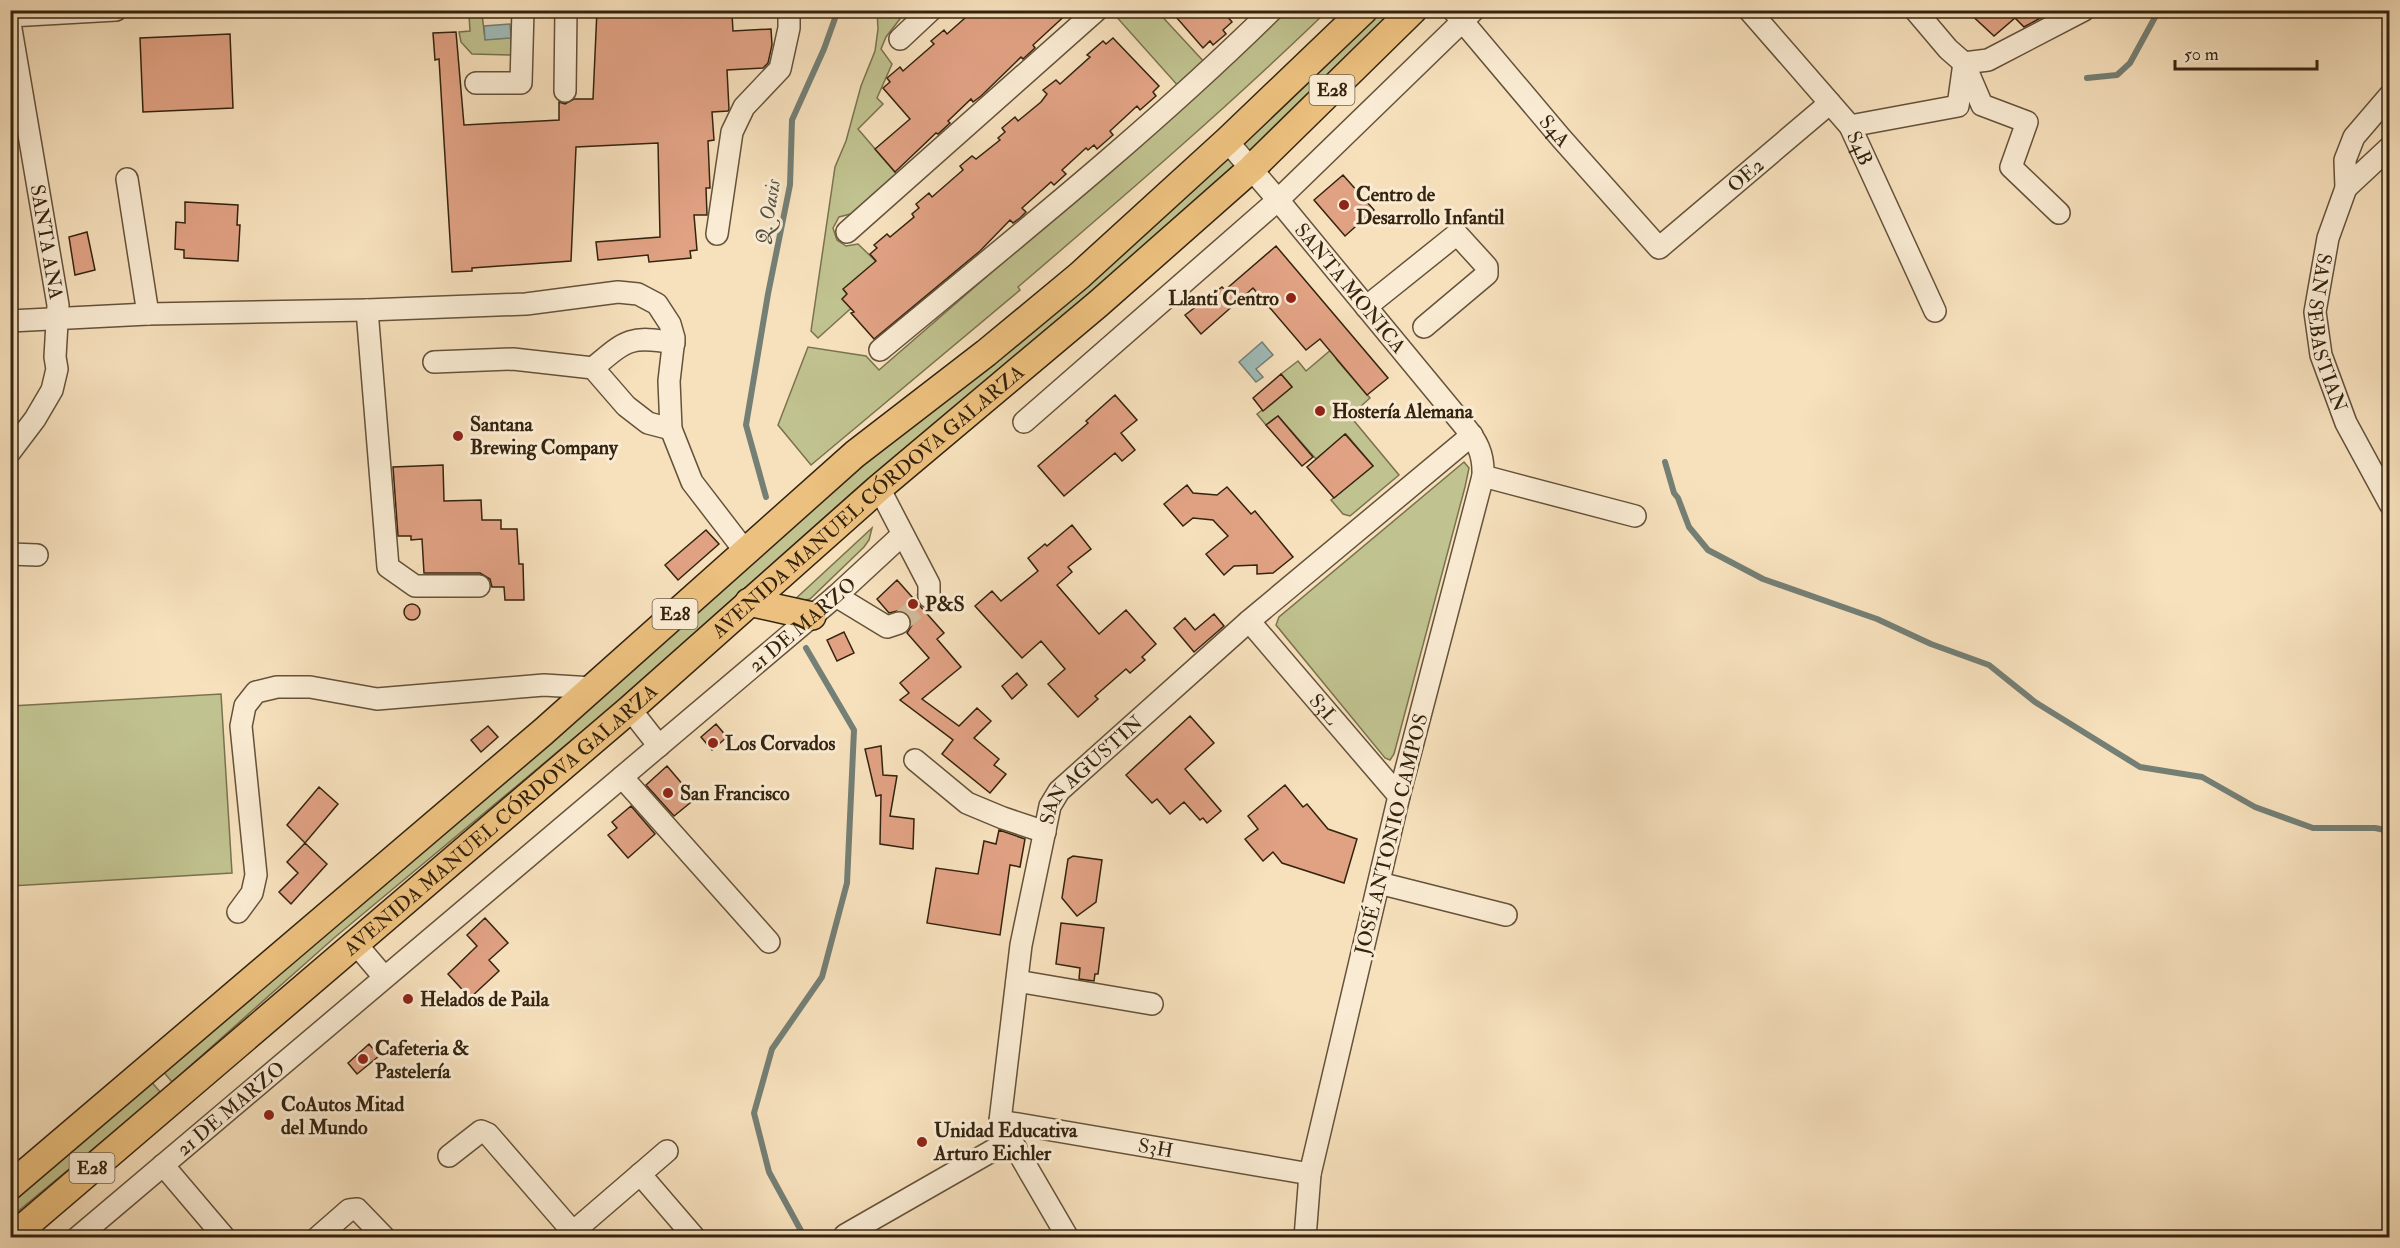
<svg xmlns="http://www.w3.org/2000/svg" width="2400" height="1248" font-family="'IM FELL Double Pica',serif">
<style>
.green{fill:#c0c28f;stroke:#7a724f;stroke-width:1.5}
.water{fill:#9fbcb9;stroke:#747f75;stroke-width:1.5}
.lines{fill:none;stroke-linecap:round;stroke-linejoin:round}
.stream{stroke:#747f75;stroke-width:6}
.building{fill:#e1a284;stroke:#34230f;stroke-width:1.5}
.minor-tunnel{stroke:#d0bb9a;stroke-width:21;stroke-dasharray:21 10;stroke-linecap:butt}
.minor-casing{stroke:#65523a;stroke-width:24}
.major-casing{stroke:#34230f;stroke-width:30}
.minor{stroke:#faecd4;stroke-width:21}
.major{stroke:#ecc07e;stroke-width:27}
.poi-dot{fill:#8f2418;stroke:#faecd4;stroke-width:2}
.labels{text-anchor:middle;stroke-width:6;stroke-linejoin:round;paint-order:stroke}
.shield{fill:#faecd4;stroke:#6f5f4a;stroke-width:1.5}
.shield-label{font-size:18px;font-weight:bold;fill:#34230f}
.street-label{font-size:20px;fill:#34230f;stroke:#faecd4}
.poi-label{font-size:20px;font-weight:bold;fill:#34230f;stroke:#faecd4;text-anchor:start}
.water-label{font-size:21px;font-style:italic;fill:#545142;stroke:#faecd4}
</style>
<rect width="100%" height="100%" fill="#f7e1bd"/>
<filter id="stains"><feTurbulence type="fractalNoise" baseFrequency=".00333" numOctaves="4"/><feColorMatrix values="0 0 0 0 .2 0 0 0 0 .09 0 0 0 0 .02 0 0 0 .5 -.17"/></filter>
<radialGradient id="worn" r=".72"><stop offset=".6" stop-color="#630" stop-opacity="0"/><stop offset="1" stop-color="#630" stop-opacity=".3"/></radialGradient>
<path class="green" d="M877 11H906L886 37 881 49 892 64 877 98 883 104 858 129 900 178 866 210 839 217 833 228 837 240 846 246 858 244 889 274 818 338 811 331 835 167 846 141 861 86 875 51 878 29Z
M1116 11H1157L1206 64 1180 88 1113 13Z
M1285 11H1327C1228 107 1123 197 1018 287L1020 290 811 465 778 425 808 347 866 356 879 370 1128 154Z
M1382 11H1404L1249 156 1239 143Z
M482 14 485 39 511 38V55L472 54 461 42 459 32 470 31 469 15Z
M1229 157 1239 167 930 432 864 482 609 709 334 938 172 1082 161 1069 802 516Z
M1332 349 1337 360 1370 398 1350 416 1399 475 1350 516 1343 514 1331 500 1373 466 1346 434 1316 459 1278 416 1266 425 1257 414 1292 387 1281 374 1298 361 1306 371Z
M1464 462 1469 468 1465 487 1394 754 1390 760 1385 758 1276 625 1279 617Z
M872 528 869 540 864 547 810 599 791 603Z
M221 694 232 873 11 886V706Z
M149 1079 161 1093 11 1217V1197Z"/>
<path class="water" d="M510 24 511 38 485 40 484 26Z
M1262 342 1273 355 1256 369 1263 377 1256 382 1239 362Z"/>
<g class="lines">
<path class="stream" d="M2087 78 2117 75 2130 63 2159 10
M1665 462 1674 493 1678 498 1689 527 1708 550 1763 579 1877 619 1931 644 1989 665 2035 702 2140 767 2202 777 2255 807 2313 828H2375L2390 831
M766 497 746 425 768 294 790 185 792 120 824 49 838 10
M805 1238 769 1172 754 1113 772 1049 822 977 847 883 854 730 806 648"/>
</g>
<path class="building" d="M597 10H713V15L732 14 733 31 771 29 772 45 768 63 763 68 727 70 729 109 728 111 712 112 714 140 708 141 710 188H706L707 215H694L697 250 690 251 691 258 649 262 648 255 598 260 596 242 660 237 658 143 576 147 571 261 472 268V271L452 272 439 59 435 60 433 33 456 32 464 125 559 120V102L565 104 574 99H593Z
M974 10H1071L1033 45 1035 48 1023 59 1021 57 981 96 973 102 971 99 948 121 950 123 938 134 936 133 895 172 875 149 910 119 883 88 890 82 887 78 900 67 903 71 934 44 931 41 944 30 947 34Z
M1170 10H1222L1232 22 1223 30 1226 34 1213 45 1210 41 1203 48Z
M1966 10H2055L2024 27 2015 18 1994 36Z
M230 34 233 108 143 112 140 38Z
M1113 38 1159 86 1153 92 1156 96 1140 110 1137 106 1110 131 1113 135 1097 149 1094 145 1088 150 1086 148 1062 170 1066 174 1054 185 1051 182 1022 208 1026 212 1020 218 1013 223 1010 220 980 251 874 339 851 313 854 312 842 299 847 294 843 289 876 261 870 254 877 248 874 245 887 234 890 237 914 217 912 214 919 208 916 204 929 193 932 197 963 170 960 166 972 156 976 159 1000 140 998 138 1005 132 1002 128 1015 117 1018 121 1041 102 1047 94 1043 90 1056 80 1060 84 1090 57 1087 55 1103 41 1106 44Z
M1343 175 1374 210 1345 236 1314 200Z
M185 202 238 205 237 225H240L238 261 184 258V250L175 249 176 222 185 223Z
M87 232 95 270 75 275 69 237Z
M1276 246 1388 378 1367 395 1320 339 1306 350 1253 288 1201 334 1185 315 1222 287 1225 290Z
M1281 374 1292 387 1263 411 1253 398Z
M1115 395 1137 420 1121 433 1135 450 1122 461 1115 453 1064 496 1038 466 1088 423 1086 421Z
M1278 416 1313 457 1302 466 1266 425Z
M1345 434 1373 466 1334 498 1307 467Z
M443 465 444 501 481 500 482 520H501V529H517L519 564H523L524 600H505L504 587H492L490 579 480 573H424L422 539 411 540V536H398L393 467Z
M1187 485 1193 493 1217 495 1227 487 1251 514 1255 511 1293 557 1273 573 1257 574V565L1234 566 1224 575 1206 554 1228 536 1213 520 1193 518 1183 526 1164 504Z
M1072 525 1091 549 1068 567 1072 572 1057 585 1099 634 1126 610 1156 644 1142 657 1145 660 1130 673 1126 669 1095 696 1098 699 1078 717 1048 684 1065 669 1041 641 1022 658 975 606 992 591 1001 601 1038 571 1028 558 1045 544 1047 546Z
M706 530 719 544 678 580 665 565Z
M897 580 944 633 937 639 961 667 922 699 959 726 977 708 991 721 974 738 999 759 994 765 1006 774 990 793 942 754 953 740 900 700 909 693 900 683 929 658 907 633 912 625 908 614 901 610 889 613 877 599Z
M404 612a8 8 0 1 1 16 0a8 8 0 1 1-16 0Z
M1214 614 1224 626 1194 652 1174 628 1185 618 1195 630Z
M844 632 854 653 837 661 827 640Z
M1017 673 1027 685 1012 699 1002 686Z
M1190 716 1214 743 1185 769 1221 811 1207 823 1203 818 1200 820 1184 802 1170 814 1157 799 1152 803 1126 775Z
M716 724 727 737 712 750 701 737Z
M488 726 498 737 481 752 471 740Z
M881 746 883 775 897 776 890 816 914 819 913 849 880 844 881 795 876 796 865 749Z
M667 766 695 799 674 816 646 785Z
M1285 785 1303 807 1307 804 1328 829 1357 839 1344 883 1282 863 1273 852 1263 861 1245 839 1258 829 1248 816Z
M319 787 338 804 305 843 287 825Z
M631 806 655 834 628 858 608 835 617 828 612 822Z
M999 830 1025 839 1020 867 1010 865 1000 935 927 923 936 868 978 874 984 841 996 844Z
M305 843 327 864 291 904 279 892 298 873 287 862Z
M1073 856 1102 860 1096 902 1077 916 1062 898 1068 859Z
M485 918 508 943 489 960 499 971 470 998 448 974 477 946 467 935Z
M1061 923 1104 928 1098 974H1095L1094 981 1079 979 1080 968 1056 964Z
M369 1044 379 1056 357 1074 348 1063Z"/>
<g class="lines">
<path class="minor-tunnel" d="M899 623 929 597"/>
<defs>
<g id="minor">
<path id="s1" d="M1453 10 1561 138 1659 248 1830 103"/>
<path id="s2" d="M1749 10 1850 126 1935 311"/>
<path d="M1915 10 1948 49 1964 63 1982 105 2027 122 2011 167 2059 213"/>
<path d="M10 16 116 10"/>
<path id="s3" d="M10 23 58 305 55 357 57 369 52 390 35 419 10 452"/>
<path d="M900 39 931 10"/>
<path d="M476 83H521L523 10"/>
<path d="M565 91 566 10"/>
<path id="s4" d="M2390 95 2354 137 2345 160 2346 188 2328 238 2315 312 2321 355 2346 423 2390 504"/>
<path d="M1850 126 1958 106 1964 63 1988 60 2084 10"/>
<path id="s5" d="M1227 141 1278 200 1462 423C1477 441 1484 453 1483 476L1399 796 1310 1174 1305 1238"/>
<path d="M127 179 148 314"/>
<path d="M2346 188 2390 147"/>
<path d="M847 232 1097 10"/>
<path d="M717 234 732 132 744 107 780 69 789 28V10"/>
<path d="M1366 307 1457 234 1487 267V274L1424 327"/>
<path d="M367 310 388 567 415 586H479"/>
<path d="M10 321 148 314 367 310 526 304 618 292 638 294 657 304 670 324 674 338 669 381 671 429 692 482 745 551"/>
<path d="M880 350C1014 239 1148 132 1272 10"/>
<path d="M434 362 513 359 593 368 626 406 648 423 671 429"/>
<path d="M593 368C626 340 630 335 674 343"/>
<path d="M1024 422 1278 200 1474 10"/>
<path d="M1483 476 1635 516"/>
<path d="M879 488 929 584V597"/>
<path d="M10 554 37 555"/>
<path d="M836 596 887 627 899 623"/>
<path id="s6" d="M1249 621 1399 796"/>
<path d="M630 709 659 746"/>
<path d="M915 760 967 803 1003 818 1045 832"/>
<path d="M622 777 769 942"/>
<path d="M1379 883 1506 915"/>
<path d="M238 912 252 893 256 875 241 726 245 706 256 692 277 687H310L377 699 544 685 593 688"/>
<path d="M356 944 384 977"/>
<path d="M1017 981 1152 1004"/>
<path id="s7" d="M1000 1121 1310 1174"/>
<path d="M449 1156 481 1131 488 1134 573 1232"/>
<path d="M163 1165 225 1238"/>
<path d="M640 1174 695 1238"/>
<path d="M845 1235 1011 1140"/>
<path id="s8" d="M77 1238 836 596 902 535"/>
<path d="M317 1238 349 1210 357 1209 385 1238"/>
<path d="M566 1238 667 1151"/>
<path id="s9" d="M1068 1238 1000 1121 1021 945 1050 806 1059 791 1249 621 1472 435"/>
</g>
<g id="major">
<path d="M749 602 812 616"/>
<path d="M10 1186 543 732 855 454 986 353 1079 276 1227 141 1364 10"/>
<path id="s10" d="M11 1238 630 709 879 488 1098 304 1251 169 1413 10"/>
</g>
</defs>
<use href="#minor" class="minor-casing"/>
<use href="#major" class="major-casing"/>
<use href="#minor" class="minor"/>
<use href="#major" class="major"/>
</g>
<g class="poi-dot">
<circle cx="1344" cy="205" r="6"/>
<circle cx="1291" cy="298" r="6"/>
<circle cx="1320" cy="411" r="6"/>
<circle cx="458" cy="436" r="6"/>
<circle cx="913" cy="604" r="6"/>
<circle cx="713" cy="743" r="6"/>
<circle cx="668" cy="793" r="6"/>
<circle cx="408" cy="999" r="6"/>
<circle cx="363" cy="1059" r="6"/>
<circle cx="269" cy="1115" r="6"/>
<circle cx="922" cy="1142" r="6"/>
</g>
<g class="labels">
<g class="shield">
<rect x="1309.5" y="75" width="45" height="30" rx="4.5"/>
<rect x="652.5" y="599" width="45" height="30" rx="4.5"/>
<rect x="69.5" y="1153" width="45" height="30" rx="4.5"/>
</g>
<g class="shield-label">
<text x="1332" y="96">E28</text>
<text x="675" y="620">E28</text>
<text x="92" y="1174">E28</text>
</g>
<g class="street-label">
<text dy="7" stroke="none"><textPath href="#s1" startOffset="158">S4A</textPath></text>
<text dy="7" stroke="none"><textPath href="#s2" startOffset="178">S4B</textPath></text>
<text dy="7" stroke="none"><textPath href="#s1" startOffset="428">OE2</textPath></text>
<text dy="7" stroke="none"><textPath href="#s3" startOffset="222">SANTA ANA</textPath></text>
<text dy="7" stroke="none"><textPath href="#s5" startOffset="192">SANTA MONICA</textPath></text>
<text dy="7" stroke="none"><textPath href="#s4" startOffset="258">SAN SEBASTIAN</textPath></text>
<text dy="7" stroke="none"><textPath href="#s10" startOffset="1130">AVENIDA MANUEL CÓRDOVA GALARZA</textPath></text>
<text dy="7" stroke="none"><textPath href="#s8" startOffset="950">21 DE MARZO</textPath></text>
<text dy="7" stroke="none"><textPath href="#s6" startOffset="116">S3L</textPath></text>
<text dy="7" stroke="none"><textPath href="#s9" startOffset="508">SAN AGUSTIN</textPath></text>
<text dy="7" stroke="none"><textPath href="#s10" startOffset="644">AVENIDA MANUEL CÓRDOVA GALARZA</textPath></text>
<text transform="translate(1391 834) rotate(-76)" y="7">JOSÉ ANTONIO CAMPOS</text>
<text dy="7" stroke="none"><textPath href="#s8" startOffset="201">21 DE MARZO</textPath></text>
<text dy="7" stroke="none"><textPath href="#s7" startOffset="158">S3H</textPath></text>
</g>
<g class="poi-label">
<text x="1356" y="201">Centro de<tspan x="1356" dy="23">Desarrollo Infantil</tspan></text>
<text x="1279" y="305" text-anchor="end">Llanti Centro</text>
<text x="1332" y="418">Hostería Alemana</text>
<text x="470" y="431">Santana<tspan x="470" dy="23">Brewing Company</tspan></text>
<text x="925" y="611">P&amp;S</text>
<text x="725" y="750">Los Corvados</text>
<text x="680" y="800">San Francisco</text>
<text x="420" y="1006">Helados de Paila</text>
<text x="375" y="1055">Cafeteria &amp;<tspan x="375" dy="23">Pastelería</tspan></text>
<text x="281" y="1111">CoAutos Mitad<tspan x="281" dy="23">del Mundo</tspan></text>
<text x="934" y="1137">Unidad Educativa<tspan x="934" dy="23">Arturo Eichler</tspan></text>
</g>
<g class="water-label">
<text transform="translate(768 212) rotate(-81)" y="7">Q. Oasis</text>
</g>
</g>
<rect width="2400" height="1248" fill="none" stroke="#f7e1bd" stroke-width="36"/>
<rect x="12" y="12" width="2376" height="1224" fill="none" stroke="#34230f" stroke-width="3"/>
<rect x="18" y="18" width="2364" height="1212" fill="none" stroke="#34230f" stroke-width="1.5"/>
<path d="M2175 60v9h142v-9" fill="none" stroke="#34230f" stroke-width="3"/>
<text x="2184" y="60" font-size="18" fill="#34230f" stroke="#faecd4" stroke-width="4.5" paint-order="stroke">50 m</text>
<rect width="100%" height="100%" filter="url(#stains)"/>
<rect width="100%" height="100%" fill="url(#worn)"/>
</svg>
